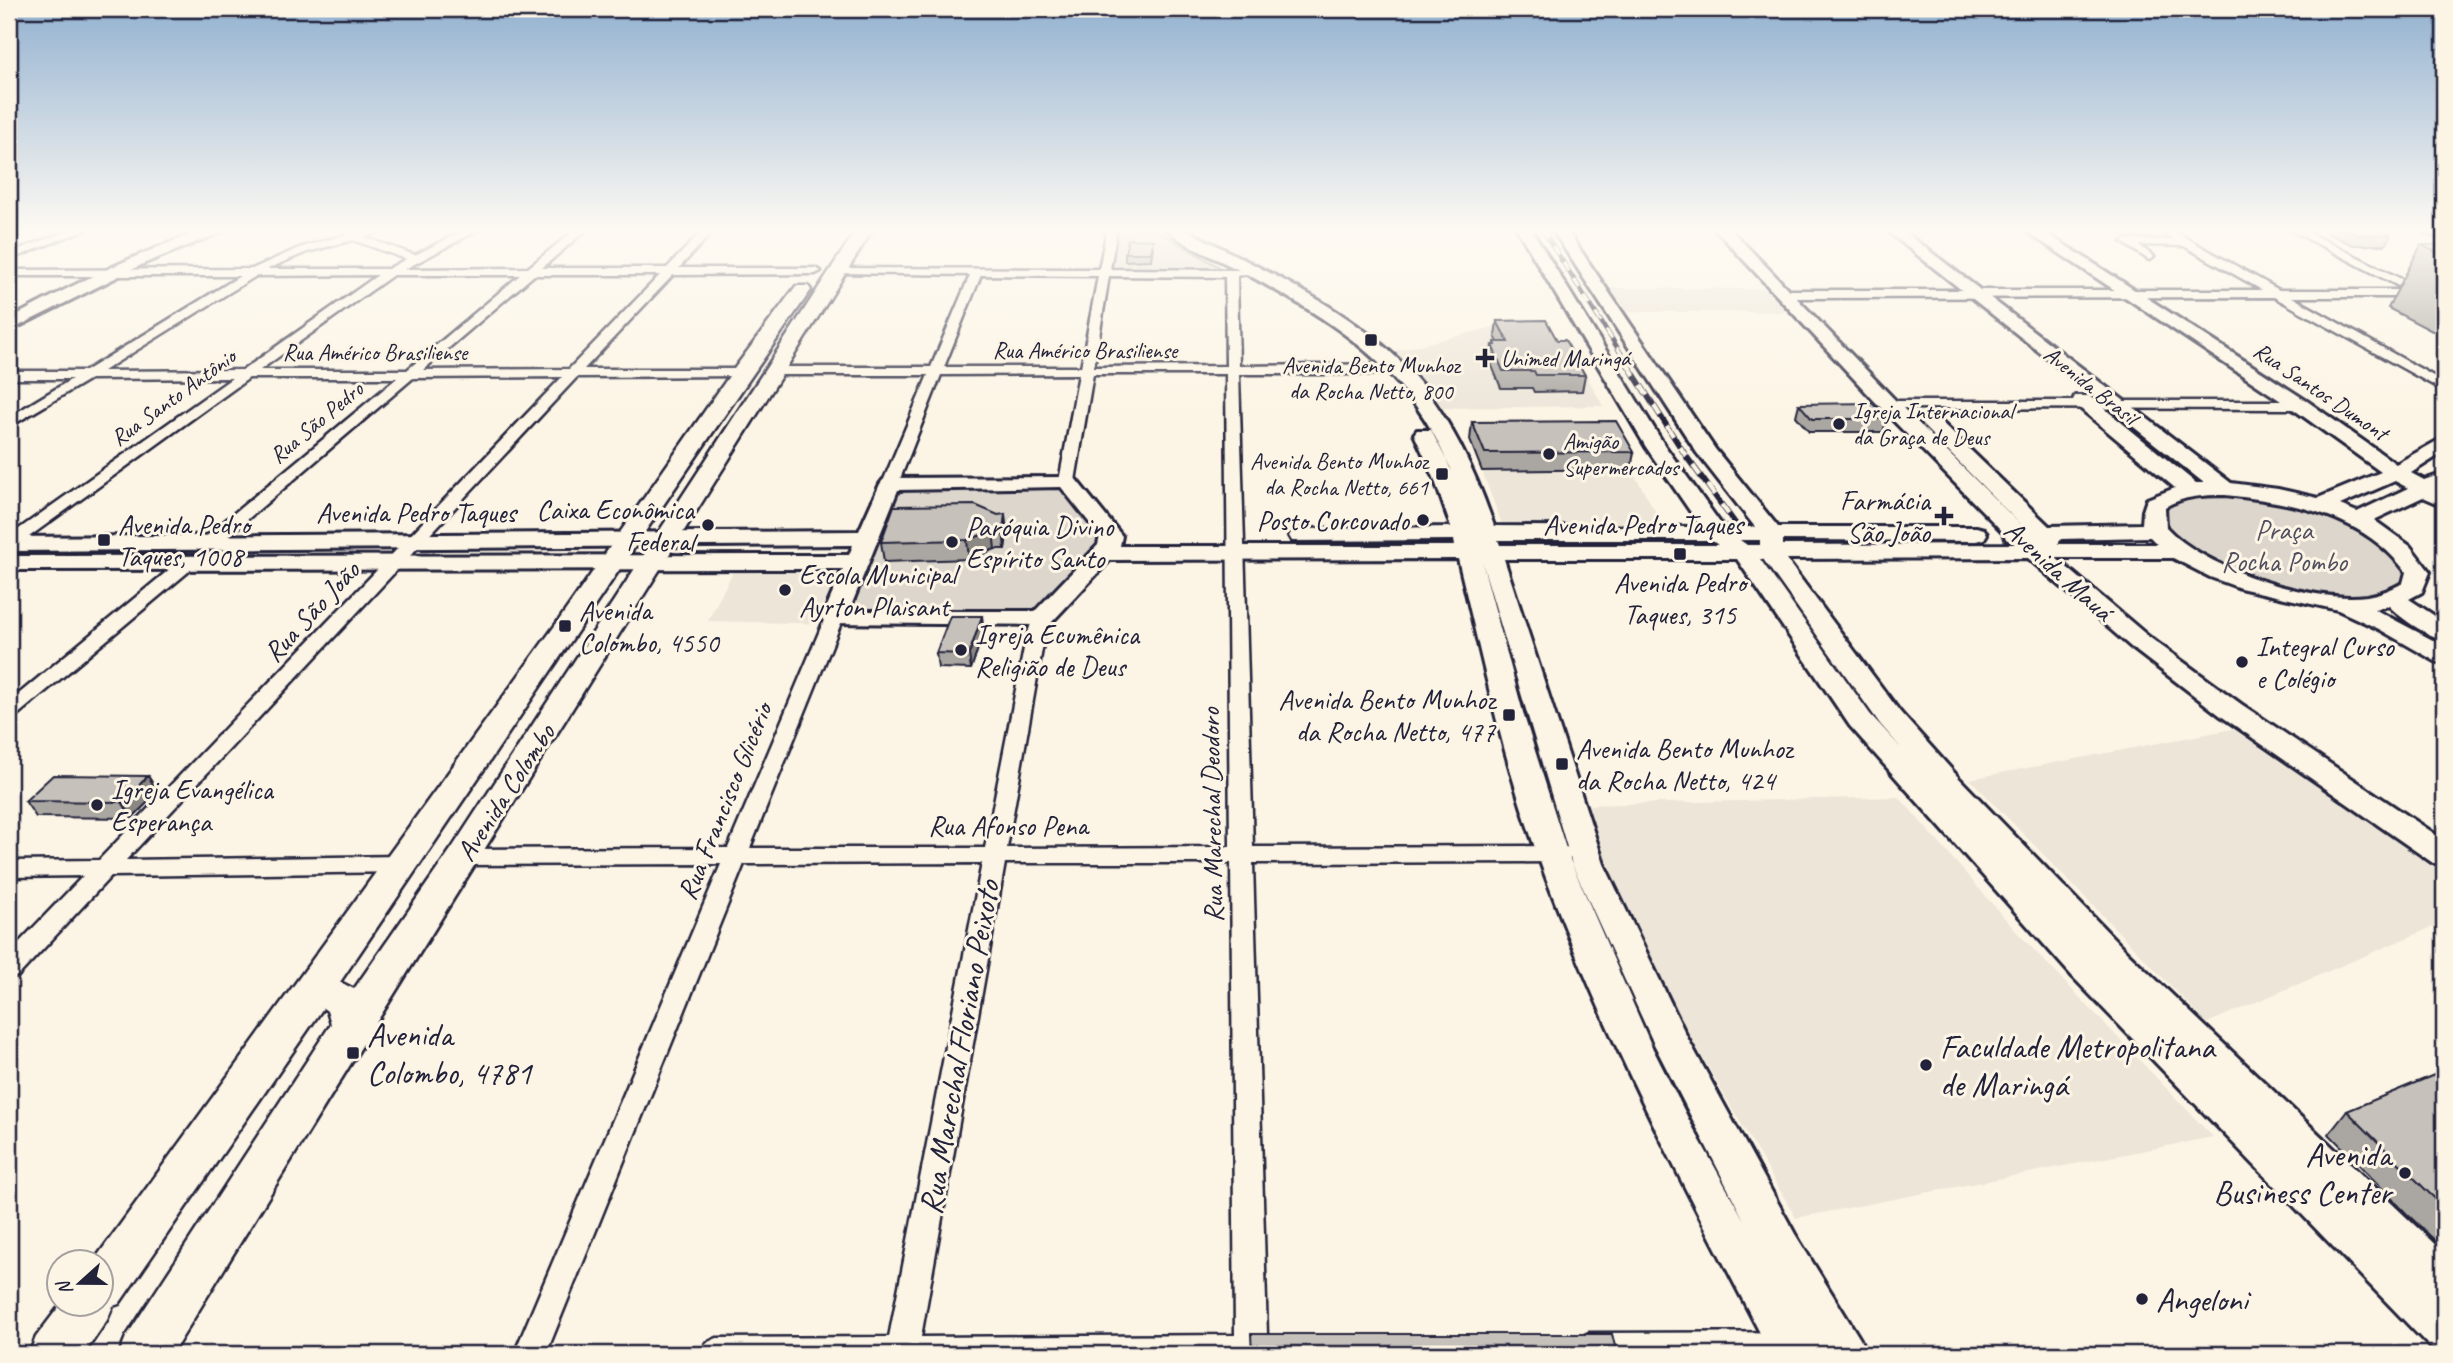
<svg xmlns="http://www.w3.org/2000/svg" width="2453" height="1363" font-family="Caveat,sans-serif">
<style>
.built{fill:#ece5d8}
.green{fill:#dcd6cc;stroke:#7f7c84;stroke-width:2}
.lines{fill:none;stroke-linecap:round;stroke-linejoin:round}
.street-casing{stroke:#22223b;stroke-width:5}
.secondary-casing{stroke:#22223b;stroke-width:6}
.primary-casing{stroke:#22223b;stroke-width:5}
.street{fill:#fcf5e5;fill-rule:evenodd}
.secondary{fill:#fcf5e5;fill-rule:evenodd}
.primary{fill:#fcf5e5;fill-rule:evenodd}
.rail-far1-casing{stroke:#22223b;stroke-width:5}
.rail-casing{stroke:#22223b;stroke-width:6}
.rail-far1{stroke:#fcf5e5;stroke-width:3.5;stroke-dasharray:10;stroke-linecap:butt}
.rail{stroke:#fcf5e5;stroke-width:4.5;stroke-dasharray:12;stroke-linecap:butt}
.wall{fill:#aaa6a1;stroke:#22223b;stroke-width:2}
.shaded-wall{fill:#8b8783;stroke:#22223b;stroke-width:2}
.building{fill:#c6c1bb;stroke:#22223b;stroke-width:2}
.poi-dot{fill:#22223b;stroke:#fcf5e5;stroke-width:2.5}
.labels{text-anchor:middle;stroke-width:6;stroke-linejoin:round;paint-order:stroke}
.far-street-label{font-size:23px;fill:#22223b;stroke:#fcf5e5}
.far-poi-label{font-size:23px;fill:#22223b;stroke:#fcf5e5;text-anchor:start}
.poi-label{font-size:28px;fill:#22223b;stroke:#fcf5e5;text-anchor:start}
.street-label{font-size:28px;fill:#22223b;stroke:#fcf5e5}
.park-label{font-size:28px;fill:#504f5f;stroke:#fcf5e5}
.near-poi-label{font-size:33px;fill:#22223b;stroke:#fcf5e5;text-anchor:start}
.near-street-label{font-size:33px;fill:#22223b;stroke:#fcf5e5}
</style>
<rect width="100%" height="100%" fill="#fcf5e5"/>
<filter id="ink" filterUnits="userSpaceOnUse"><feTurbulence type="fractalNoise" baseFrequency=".0143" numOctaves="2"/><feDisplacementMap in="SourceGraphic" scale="14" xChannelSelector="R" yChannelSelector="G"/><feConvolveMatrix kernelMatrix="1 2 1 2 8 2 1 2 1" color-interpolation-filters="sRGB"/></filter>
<g filter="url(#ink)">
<path class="built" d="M1598 288 1778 289 1800 312H1614Z
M1527 319 1569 344 1603 406 1443 408 1418 380 1387 353Z
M1631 469 1662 523 1502 524 1482 471Z
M738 562H858L832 624 708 621Z
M2233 729 2444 871V922L2207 1023 1970 779Z
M1899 797 2014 929 2213 1137 1796 1218 1665 993 1606 864 1586 805Z"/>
<path class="green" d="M1112 229H1154L1231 274 1102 273Z
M1067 481 1111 536 1042 618H834L890 484Z
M2225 489 2355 521 2418 572 2382 601 2272 590 2167 541 2155 504Z"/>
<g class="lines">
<defs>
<path id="street" d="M73 229H87L9 260V253Z
M369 229H386L364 237 415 255 467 229H480L405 269 528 268 576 229H587L542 268H667L704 229H715L679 268H815L821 271 815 274 673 275 584 369H741L748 373 746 376 577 377 126 860 401 856 409 858 412 864 409 870 401 872 111 876 18 976 9 978V953L83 876 9 877V861L99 860 562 377 413 378 215 547H203L201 543 203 539 397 378H249L15 547 9 548V536L232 378 90 379 9 427V417L72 379H9V371H85L240 276H9V270L252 269 299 248 345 235 346 233ZM353 240 406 259 388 269H267L307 252ZM378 275 243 370 103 371 256 276ZM393 275H520L407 370H260ZM534 275H660L569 369 423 370Z
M1107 229H1117L1110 269 1247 270V274L1237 276 1239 366 1396 364 1403 368 1396 372 1377 374H1239L1253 847 1561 846 1569 848 1572 854 1569 860 1561 862 1253 863 1267 1335 1287 1340 1291 1354H701L706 1343 717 1338 889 1337 982 863 744 864 546 1354H514L721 864 464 865 456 863 453 857 456 851 464 849 728 848 825 618 834 613 843 618 750 848H985L1026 638 1033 618 1042 613 1051 618 1044 638 1007 848 1230 847 1226 374H1093L1075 481 1067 486 1059 481 1079 374 941 375 898 484 890 489 882 484 928 375H774L767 371 774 367H931L970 275 838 273 834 272V268L1099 269ZM981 275 1098 276 1081 367H944ZM1109 276 1225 277 1226 366 1094 367ZM1005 863H1231L1235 1335 921 1337Z
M2157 229H2170L2279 290H2406L2289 229H2302L2423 290H2444V297H2292L2444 382V391L2274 297 1783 298 1777 294 1783 290H2262L2184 246 2139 245 2154 257 2149 260 2122 242 2127 239 2173 240Z
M1889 401H2300L2307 405 2300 409 1884 408 1882 405Z
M188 558 196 563 194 567 16 716 9 718V702L182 559Z
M1840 1332 1851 1337 1856 1348 1853 1354H1575L1573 1349 1578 1338 1589 1333Z"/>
<path id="secondary" d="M208 229H229L145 263 9 331V319C73 285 138 252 208 229Z
M1167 229H1185C1263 271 1364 313 1421 384 1454 426 1477 476 1494 526L1701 527 1646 447 1517 229H1531L1665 446 1723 527H1755L1697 453 1552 229H1566L1715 449 1778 527H1976L1984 529 1987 534 1984 539 1976 541 1783 540V545L2015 544 2006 539 2004 533 1882 409 1715 229H1730L1896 401 2023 527 1921 424 1918 420 1921 416H1935L2049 526 2142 524 2143 511 2147 499 2175 488 2075 404 2073 400 2075 396H2089L2196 483H2204L1885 229H1901L2231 483 2278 489 2318 498 2381 472 2293 409 2023 229H2040L2307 401 2396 464 2444 437V452L2411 473 2424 480 2444 473V487L2440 489 2444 491V506L2423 497 2374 520 2410 546 2430 572 2422 592 2409 599 2444 622V639C2425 635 2403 620 2389 606L2374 609 2444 646V664L2435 661 2379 629 2338 610 2240 588 2210 577 2173 558H2056L2149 637 2241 704 2444 840V866L2433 863 2221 716 2131 647 2028 558 1786 559 1900 712 1959 778 2128 953 2444 1253V1352L2429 1346 2073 977 1850 726 1737 559H1504L1604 864 1688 1039 1795 1234 1860 1339 1866 1354H1820L1811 1340 1817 1354H1771C1686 1191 1600 1029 1538 856 1503 760 1482 658 1458 559L1110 560 1051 623 1042 625 825 623 822 618 843 569 9 570V556L849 555 853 545 9 551V537L859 531 880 484 883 480 890 478 1074 477 1122 536 1120 546H1455L1454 540 1292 541 1289 536 1292 531 1300 529 1451 527 1433 475 1414 434 1417 430H1431L1452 471 1450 468C1408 366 1335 322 1241 271 1220 260 1182 245 1167 229ZM2395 481 2408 488 2357 512 2340 505ZM1061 487 1100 536 1098 545 1035 611H849L898 490ZM2225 495C2293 502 2363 515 2406 572L2403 583C2392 589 2380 594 2367 596 2311 603 2204 569 2166 527L2165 507C2184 496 2203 495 2225 495ZM2150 537 2157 544H2058L2061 539ZM1498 540H1711L1718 545H1500ZM1740 540H1760V545H1747ZM1760 559H1763L1880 724 1902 749 1870 714ZM1482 562 1572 864 1654 1044 1744 1220 1691 1124 1652 1047 1568 855 1524 716Z
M2421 229 2444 231V240L2423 232Z"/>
<path id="primary" d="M857 229H873C639 604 402 977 172 1354H119L126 1337 331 1024 327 1011 323 1008 119 1304 113 1306 107 1320 84 1354H29L36 1337 61 1304H102V1262H93L559 620 734 369 796 286H808L811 290C652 519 497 751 340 982L354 989 452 848Z"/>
</defs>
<use href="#street" class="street-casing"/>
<use href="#secondary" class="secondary-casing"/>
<use href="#primary" class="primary-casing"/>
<use href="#street" class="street"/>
<use href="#secondary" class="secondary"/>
<use href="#primary" class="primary"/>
<defs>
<path id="rail-far1" d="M1542 229 1629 366"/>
<path id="rail" d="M1628 365 1686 456 1737 526"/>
</defs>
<use href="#rail-far1" class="rail-far1-casing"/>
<use href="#rail" class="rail-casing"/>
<use href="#rail-far1" class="rail-far1"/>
<use href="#rail" class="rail"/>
</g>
<path class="wall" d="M2329 229H2378L2391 235 2385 245H2353L2327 233Z
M2421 245H2444V331H2432L2388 308Z
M1153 247 1151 260 1125 261V253Z
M1497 321 1557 340 1585 375 1582 391 1534 392 1532 388H1501L1490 361 1492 345H1495V342H1498L1495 336Z
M1799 404 1887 419 1883 432H1809L1796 416Z
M1472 422 1634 452 1631 469 1482 471 1470 440Z
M975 505 1007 533 1005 549H995L969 559 884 562 881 542Z
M984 631 971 669 938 668 936 653Z
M148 776 158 792 132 818 36 817 25 801Z
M2444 1071V1249L2407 1214 2329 1134 2347 1111Z"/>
<path class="shaded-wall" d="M1005 514 1007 533 1005 549 1003 530Z
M993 531 995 549 969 559 967 540Z
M982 616 984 631 971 669 969 654Z
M148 776 158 792 132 818 122 802Z"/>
<path class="building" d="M2346 229H2378L2391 235H2358Z
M1128 239 1153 240 1151 253H1125Z
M2421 245H2444V256Z
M1546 320 1557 340H1565L1585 375H1536L1534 371H1503L1492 345H1496L1495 342H1508L1497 321Z
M1872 403 1887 419H1812L1799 404Z
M1616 421 1634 452 1485 453 1472 422Z
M975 505 998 515 1005 514 1003 530 993 531 967 540 881 542 894 506Z
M950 616H982L969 654 936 653Z
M53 775 148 776 122 802 25 801Z
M2444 1071V1207L2427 1191 2347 1111Z
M1251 1334H1612L1617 1354H1252Z"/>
</g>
<linearGradient id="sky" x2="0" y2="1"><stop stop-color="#92b1d0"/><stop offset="0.55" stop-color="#fefaf3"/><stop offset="1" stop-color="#fefaf3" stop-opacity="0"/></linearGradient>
<rect width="2453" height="420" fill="url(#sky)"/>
<g class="poi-dot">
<rect x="1364" y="333" width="14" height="14" rx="3.5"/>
<path d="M1481.5 347.5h7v7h7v7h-7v7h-7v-7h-7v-7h7z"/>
<circle cx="1839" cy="424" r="7"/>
<circle cx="1549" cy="454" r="7"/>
<rect x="1435" y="467" width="14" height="14" rx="3.5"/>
<path d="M1940.5 505.5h7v7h7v7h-7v7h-7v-7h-7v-7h7z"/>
<circle cx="1423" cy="520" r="7"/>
<circle cx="708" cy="525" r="7"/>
<rect x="97" y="533" width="14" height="14" rx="3.5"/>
<circle cx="952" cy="542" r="7"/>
<rect x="1673" y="547" width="14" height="14" rx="3.5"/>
<circle cx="785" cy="590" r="7"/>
<rect x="558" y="619" width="14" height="14" rx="3.5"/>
<circle cx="961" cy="650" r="7"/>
<circle cx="2242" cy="662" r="7"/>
<rect x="1502" y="708" width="14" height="14" rx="3.5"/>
<rect x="1555" y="757" width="14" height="14" rx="3.5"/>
<circle cx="97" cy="805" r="7"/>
<rect x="346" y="1046" width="14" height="14" rx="3.5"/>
<circle cx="1926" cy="1065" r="7"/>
<circle cx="2405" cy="1173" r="7"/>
<circle cx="2142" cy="1299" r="7"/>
</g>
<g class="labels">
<g class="far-street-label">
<text x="1085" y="358">Rua Américo Brasiliense</text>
<text x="375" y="360">Rua Américo Brasiliense</text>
<text transform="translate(2091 385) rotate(38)" y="8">Avenida Brasil</text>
<text transform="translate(2321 391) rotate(34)" y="8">Rua Santos Dumont</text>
<text transform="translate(173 397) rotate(-36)" y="8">Rua Santo Antônio</text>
<text transform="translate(316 422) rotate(-40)" y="8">Rua São Pedro</text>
</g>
<g class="far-poi-label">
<text x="1501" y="366">Unimed Maringá</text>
<text x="1371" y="373" text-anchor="middle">Avenida Bento Munhoz<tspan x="1371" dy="26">da Rocha Netto, 800</tspan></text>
<text x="1853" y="419">Igreja Internacional<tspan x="1853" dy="26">da Graça de Deus</tspan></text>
<text x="1563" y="449">Amigão<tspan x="1563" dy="26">Supermercados</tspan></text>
<text x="1428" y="469" text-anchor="end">Avenida Bento Munhoz<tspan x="1428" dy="26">da Rocha Netto, 661</tspan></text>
</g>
<g class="poi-label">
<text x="1930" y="510" text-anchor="end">Farmácia<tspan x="1930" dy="32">São João</tspan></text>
<text x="694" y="519" text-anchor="end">Caixa Econômica<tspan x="694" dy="32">Federal</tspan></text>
<text x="1409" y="530" text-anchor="end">Posto Corcovado</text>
<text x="118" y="534">Avenida Pedro<tspan x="118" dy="32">Taques, 1008</tspan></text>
<text x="966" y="536">Paróquia Divino<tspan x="966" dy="32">Espírito Santo</tspan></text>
<text x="799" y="584">Escola Municipal<tspan x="799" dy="32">Ayrton Plaisant</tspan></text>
<text x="1680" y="592" text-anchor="middle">Avenida Pedro<tspan x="1680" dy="32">Taques, 315</tspan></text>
<text x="579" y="620">Avenida<tspan x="579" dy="32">Colombo, 4550</tspan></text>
<text x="975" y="644">Igreja Ecumênica<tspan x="975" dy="32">Religião de Deus</tspan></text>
<text x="2256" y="656">Integral Curso<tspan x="2256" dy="32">e Colégio</tspan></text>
<text x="1495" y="709" text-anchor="end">Avenida Bento Munhoz<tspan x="1495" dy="32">da Rocha Netto, 477</tspan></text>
<text x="1576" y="758">Avenida Bento Munhoz<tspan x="1576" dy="32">da Rocha Netto, 424</tspan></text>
<text x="111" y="799">Igreja Evangélica<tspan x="111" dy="32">Esperança</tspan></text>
</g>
<g class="street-label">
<text x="416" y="522">Avenida Pedro Taques</text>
<text x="1643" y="534">Avenida Pedro Taques</text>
<text transform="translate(2059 570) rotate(42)" y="10">Avenida Mauá</text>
<text transform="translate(311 611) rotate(-47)" y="10">Rua São João</text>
<text transform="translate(505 792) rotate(-57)" y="10">Avenida Colombo</text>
<text transform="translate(724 801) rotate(-68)" y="10">Rua Francisco Glicério</text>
<text transform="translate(1211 815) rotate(-91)" y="10">Rua Marechal Deodoro</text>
<text x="1008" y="835">Rua Afonso Pena</text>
</g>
<g class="park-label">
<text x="2284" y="539">Praça<tspan x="2284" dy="32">Rocha Pombo</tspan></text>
</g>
<g class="near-poi-label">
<text x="367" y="1046">Avenida<tspan x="367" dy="38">Colombo, 4781</tspan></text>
<text x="1940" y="1058">Faculdade Metropolitana<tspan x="1940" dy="38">de Maringá</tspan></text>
<text x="2391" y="1166" text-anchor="end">Avenida<tspan x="2391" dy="38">Business Center</tspan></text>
<text x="2156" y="1311">Angeloni</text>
</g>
<g class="near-street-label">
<text transform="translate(958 1047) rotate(-80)" y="12">Rua Marechal Floriano Peixoto</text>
</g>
</g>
<rect width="2453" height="1363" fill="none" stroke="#fcf5e5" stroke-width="35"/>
<rect x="18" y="18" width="2418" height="1328" fill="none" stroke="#22223b" stroke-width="2.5" filter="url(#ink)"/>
<g transform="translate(80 1283) rotate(249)"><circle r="33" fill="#fcf5e5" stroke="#a5a1a1" stroke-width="2"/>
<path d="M0-5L12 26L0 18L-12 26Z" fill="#22223b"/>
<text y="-10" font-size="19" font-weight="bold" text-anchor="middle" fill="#22223b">N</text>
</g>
</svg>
